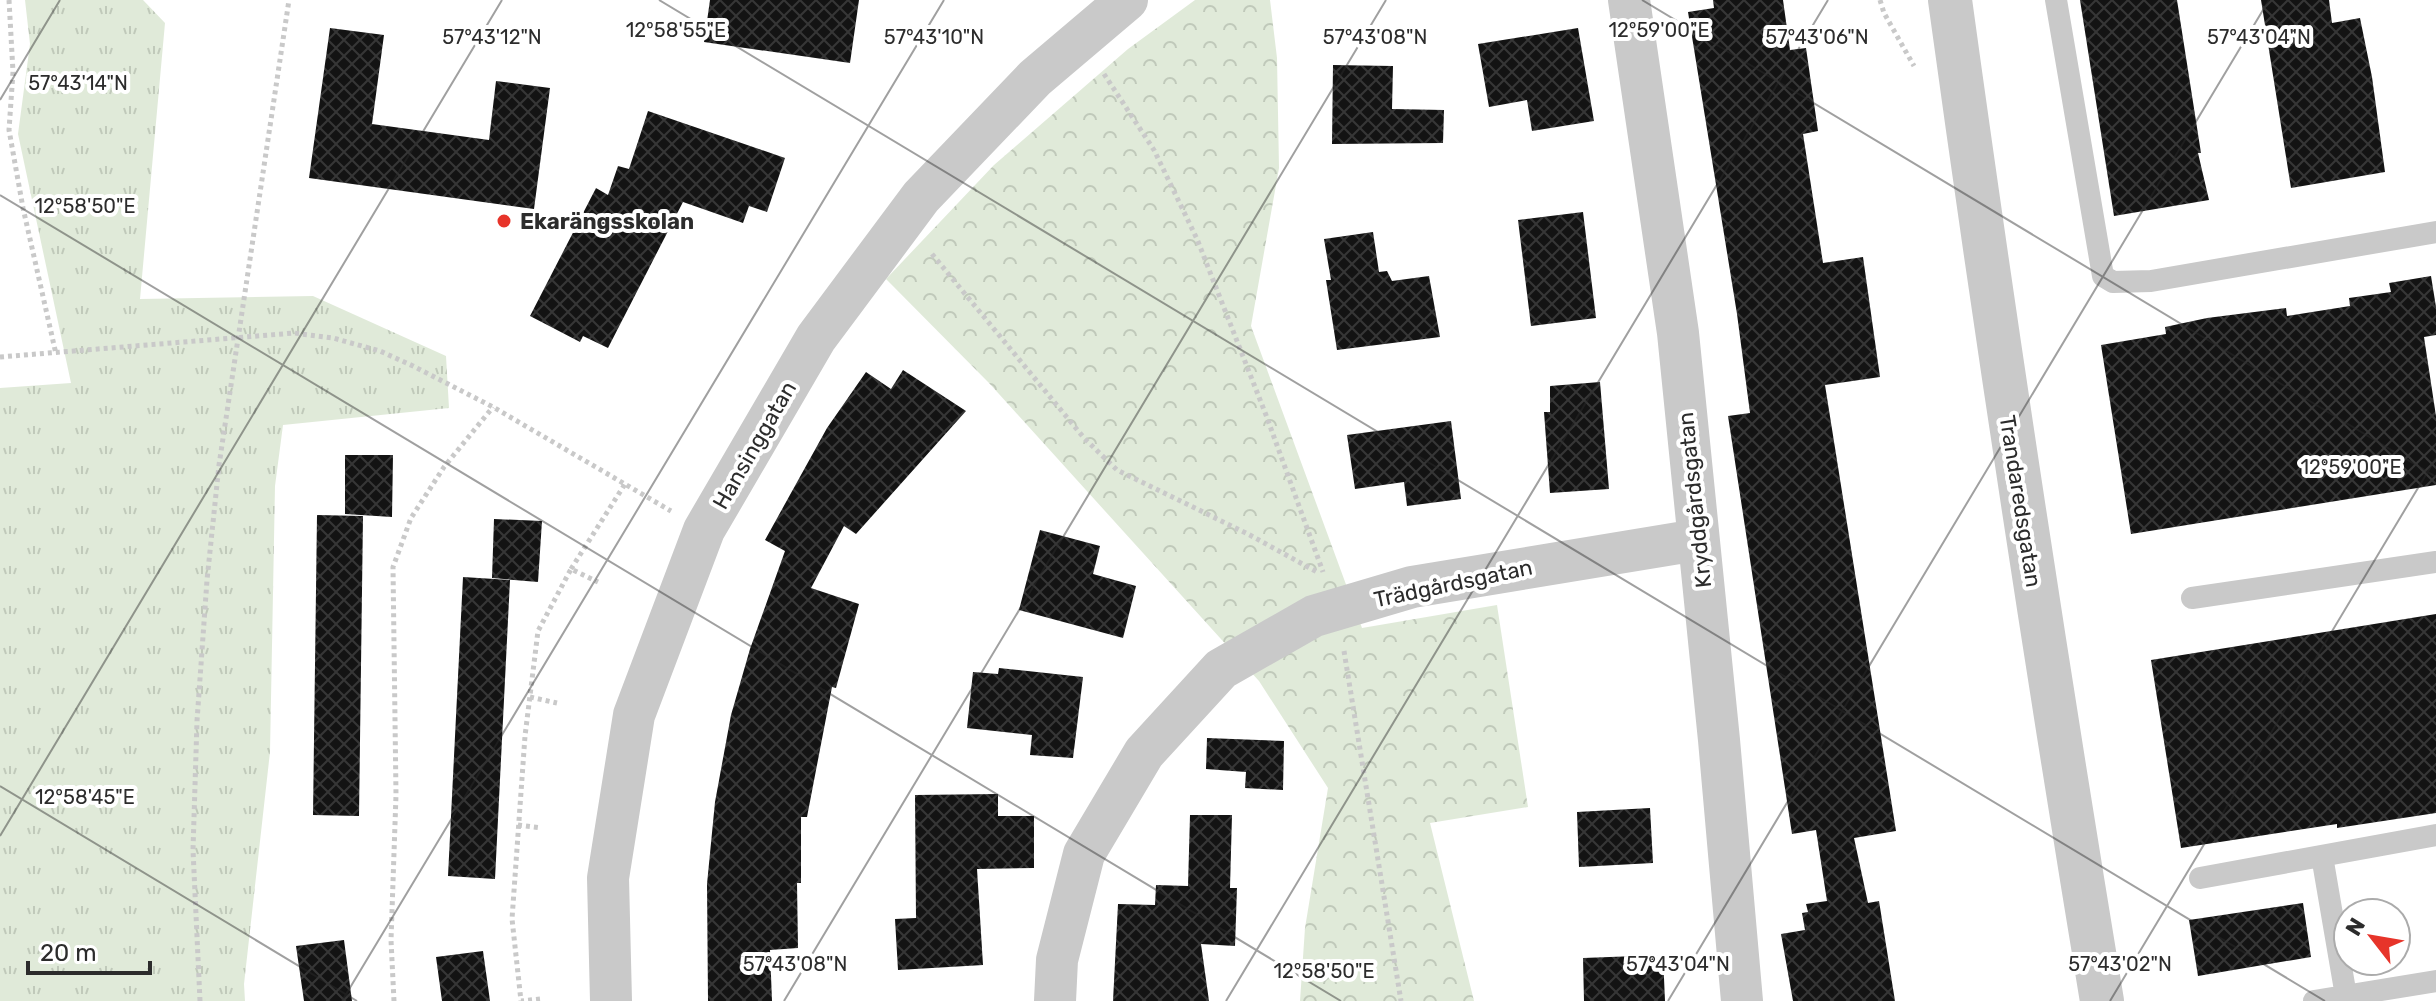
<svg xmlns="http://www.w3.org/2000/svg" width="2436" height="1001" font-family="Rubik,sans-serif">
<style>
.grass{fill:url(#grass-tufts)}
.forest{fill:url(#forest-crowns)}
.building{fill:url(#building-cross-hatch)}
.lines{fill:none;stroke-linecap:round;stroke-linejoin:round}
.path{stroke:#c9c9c9;stroke-width:5;stroke-dasharray:4 4;stroke-linecap:butt}
.service{stroke:#c9c9c9;stroke-width:22}
.minor{stroke:#c9c9c9;stroke-width:42}
.tertiary{stroke:#c9c9c9;stroke-width:44}
.ticks{fill:none;stroke:#2c2c2c;stroke-width:2;stroke-opacity:0.45}
.poi-dot{fill:#e7342a;stroke:#fff;stroke-width:3}
.labels{text-anchor:middle;stroke-width:8;stroke-linejoin:round;paint-order:stroke}
.poi-label{font-size:22px;font-weight:bold;fill:#2c2c2c;stroke:#fff;text-anchor:start}
.street-label{font-size:22px;fill:#2c2c2c;stroke:#fff}
.ticks-label{font-size:20px;text-anchor:middle;fill:#2c2c2c;stroke:#fff;stroke-width:8;stroke-linejoin:round;paint-order:stroke}
</style>
<defs>
<pattern id="grass-tufts" width="24" height="20" patternUnits="userSpaceOnUse" patternTransform="scale(2)"><rect width="24" height="20" fill="#e0ead9"/><path d="M3 7l-1-3M5 7V3M7 7l1-3M15 17l-1-3M17 17v-4M19 17l1-3" fill="none" stroke="#c0c9ba"/></pattern>
<pattern id="forest-crowns" width="20" height="18" patternUnits="userSpaceOnUse" patternTransform="scale(2)"><rect width="20" height="18" fill="#e0ead9"/><path d="M2 6a3 3 0 1 1 6 0M12 15a3 3 0 1 1 6 0" fill="none" stroke="#c0c9ba"/></pattern>
<pattern id="building-cross-hatch" width="8" height="8" patternUnits="userSpaceOnUse" patternTransform="scale(2)"><rect width="8" height="8" fill="#131313"/><path d="M0 0l8 8M0 8l8-8" fill="none" stroke="#363636"/></pattern>
</defs>
<rect width="100%" height="100%" fill="#fff"/>
<path class="grass" d="M25 0H143L165 23 140 299 313 296 446 356 449 408 283 425 275 486 270 752 244 984 245 1001H0V388L71 383 18 134 30 44Z"/>
<path class="forest" d="M1195 0H1270L1277 58 1279 168 1251 326 1362 628 1497 605 1528 807 1430 823 1474 1001H1300L1305 928 1328 788 1259 681 989 383 886 279 994 165 1128 49Z"/>
<path class="building" d="M710 0H859L850 63 704 42Z
M1713 0H1783L1790 50 1806 48 1818 131 1803 134 1823 263 1863 257 1880 377 1825 385 1896 831 1854 838 1868 903 1879 901 1895 1001H1793L1781 934 1805 930 1802 913 1808 912 1806 904 1827 901 1816 830 1792 834 1728 416 1750 413 1737 314 1688 12 1714 8Z
M2080 0H2177L2201 153H2198L2209 200 2114 216Z
M2261 0H2329L2332 23 2360 18 2372 77 2385 172 2291 188Z
M330 28 384 35 372 124 489 140 496 81 550 88 534 209 309 178Z
M1578 28 1594 121 1532 131 1527 100 1489 107 1478 44Z
M1333 65 1393 66 1392 109 1444 110 1443 143 1332 144Z
M648 111 785 158 767 212 749 206 743 223 683 202 608 348 583 336 580 342 530 316 596 188 608 195 618 166 629 169Z
M1583 212 1596 318 1531 326 1518 220Z
M1373 232 1379 272 1387 271 1392 281 1429 276 1440 337 1337 350 1326 280H1331L1324 239Z
M2431 276 2436 307V335L2424 337 2436 416V485L2131 534 2101 345 2166 334 2165 327 2207 318 2286 308 2287 316 2350 306 2349 298 2391 292 2389 283Z
M903 370 966 411 856 534 844 526 811 588 859 604 836 688 832 687 807 817H801V883H797L798 948 770 950 772 1001H708L707 884 715 802 731 715 750 649 785 551 765 540 827 428 866 372 891 389Z
M1600 382 1609 489 1550 493 1544 412H1550V386Z
M1451 421 1461 499 1407 506 1404 482 1355 489 1347 435Z
M345 455H393L392 517 345 514Z
M317 515 363 516 359 816 313 815Z
M494 519 542 521 538 582 492 578Z
M1040 530 1100 546 1093 574 1136 586 1123 638 1019 610Z
M463 577 510 580 495 879 448 876Z
M2436 614V813L2337 828V824L2181 848 2151 660Z
M999 668 1083 677 1073 758 1030 755 1032 735 967 728 973 672 998 674Z
M1207 738 1284 741 1283 790 1245 788 1246 772 1206 769Z
M998 794V816H1034V868L977 869 983 965 898 970 895 919 916 918 915 795Z
M1650 808 1653 863 1579 867 1577 812Z
M1190 815H1232L1230 888H1237L1235 946 1201 944 1209 1001H1113L1118 904 1155 905 1156 885 1188 886Z
M2303 903 2311 957 2198 976 2189 920Z
M344 940 352 1001H304L296 946Z
M483 951 490 1001H442L436 957Z
M1663 955 1665 1001H1584L1583 958Z"/>
<g class="lines">
<path class="path" d="M9 0 13 72 9 130 23 208 56 354
M1880 0 1884 13 1914 66
M1104 74 1154 150 1197 239 1266 415 1323 572
M932 254 1084 438 1117 470 1248 534 1317 572
M0 357 294 333 333 338 380 351 413 366 493 407 671 511
M571 569 625 484
M1344 651 1401 1001
M530 697 557 703
M518 825 541 828
M540 999 521 1001 512 919 525 736 538 631 571 569 598 582
M200 1001 193 850 197 721 207 580 219 465 289 0
M394 1001 391 940 396 795 393 567 411 518 444 467 493 407"/>
<path class="service" d="M2056 0 2103 276 2113 282 2151 281 2436 232
M2192 598 2436 562
M2322 856 2346 996
M2200 878 2436 835
M2314 1001 2436 981"/>
<path class="minor" d="M1629 0 1678 333 1719 740 1742 1001
M611 1001 608 878 634 715 704 530 816 338 921 197 1035 78 1127 0
M1055 1001 1057 960 1084 854 1144 753 1221 669 1314 616 1412 587 1697 540"/>
<path class="tertiary" d="M1950 0C1996 335 2047 668 2102 1001"/>
</g>
<path class="ticks" d="M659 0 2325 1001M1642 0 2436 477M0 100 60 0M0 195 1341 1001M0 786 357 1001M0 836 502 0M342 1001 944 0M784 1001 1386 0M1226 1001 1828 0M1668 1001 2269 0M2110 1001 2436 458"/>
<circle class="poi-dot" cx="504" cy="221" r="8"/>
<g class="labels">
<g class="poi-label">
<text x="520" y="229">Ekarängsskolan</text>
</g>
<g class="street-label">
<text transform="translate(754 445) rotate(-60)" y="8">Hansinggatan</text>
<text transform="translate(1694 500) rotate(-96)" y="8">Kryddgårdsgatan</text>
<text transform="translate(2021 501) rotate(81)" y="8">Trandaredsgatan</text>
<text transform="translate(1453 583) rotate(-12)" y="8">Trädgårdsgatan</text>
</g>
</g>
<g class="ticks-label">
<text x="676" y="37">12°58'55"E</text>
<text x="1659" y="37">12°59'00"E</text>
<text x="934" y="44">57°43'10"N</text>
<text x="1375" y="44">57°43'08"N</text>
<text x="2259" y="44">57°43'04"N</text>
<text x="492" y="44">57°43'12"N</text>
<text x="1817" y="44">57°43'06"N</text>
<text x="78" y="90">57°43'14"N</text>
<text x="85" y="213">12°58'50"E</text>
<text x="2351" y="474">12°59'00"E</text>
<text x="85" y="804">12°58'45"E</text>
<text x="795" y="971">57°43'08"N</text>
<text x="1678" y="971">57°43'04"N</text>
<text x="2120" y="971">57°43'02"N</text>
<text x="1324" y="978">12°58'50"E</text>
</g>
<g transform="translate(2372 937) rotate(301)"><circle r="38" fill="#ffffff" stroke="#ababab" stroke-width="2"/>
<path d="M0-6L14 30L0 20L-14 30Z" fill="#e7342a"/>
<text y="-12" font-size="22" font-weight="bold" text-anchor="middle" fill="#2c2c2c">N</text>
</g>
<path d="M28 961v12h122v-12" fill="none" stroke="#2c2c2c" stroke-width="4"/>
<text x="40" y="961" font-size="24" fill="#2c2c2c" stroke="#ffffff" stroke-width="6" paint-order="stroke">20 m</text>
</svg>
